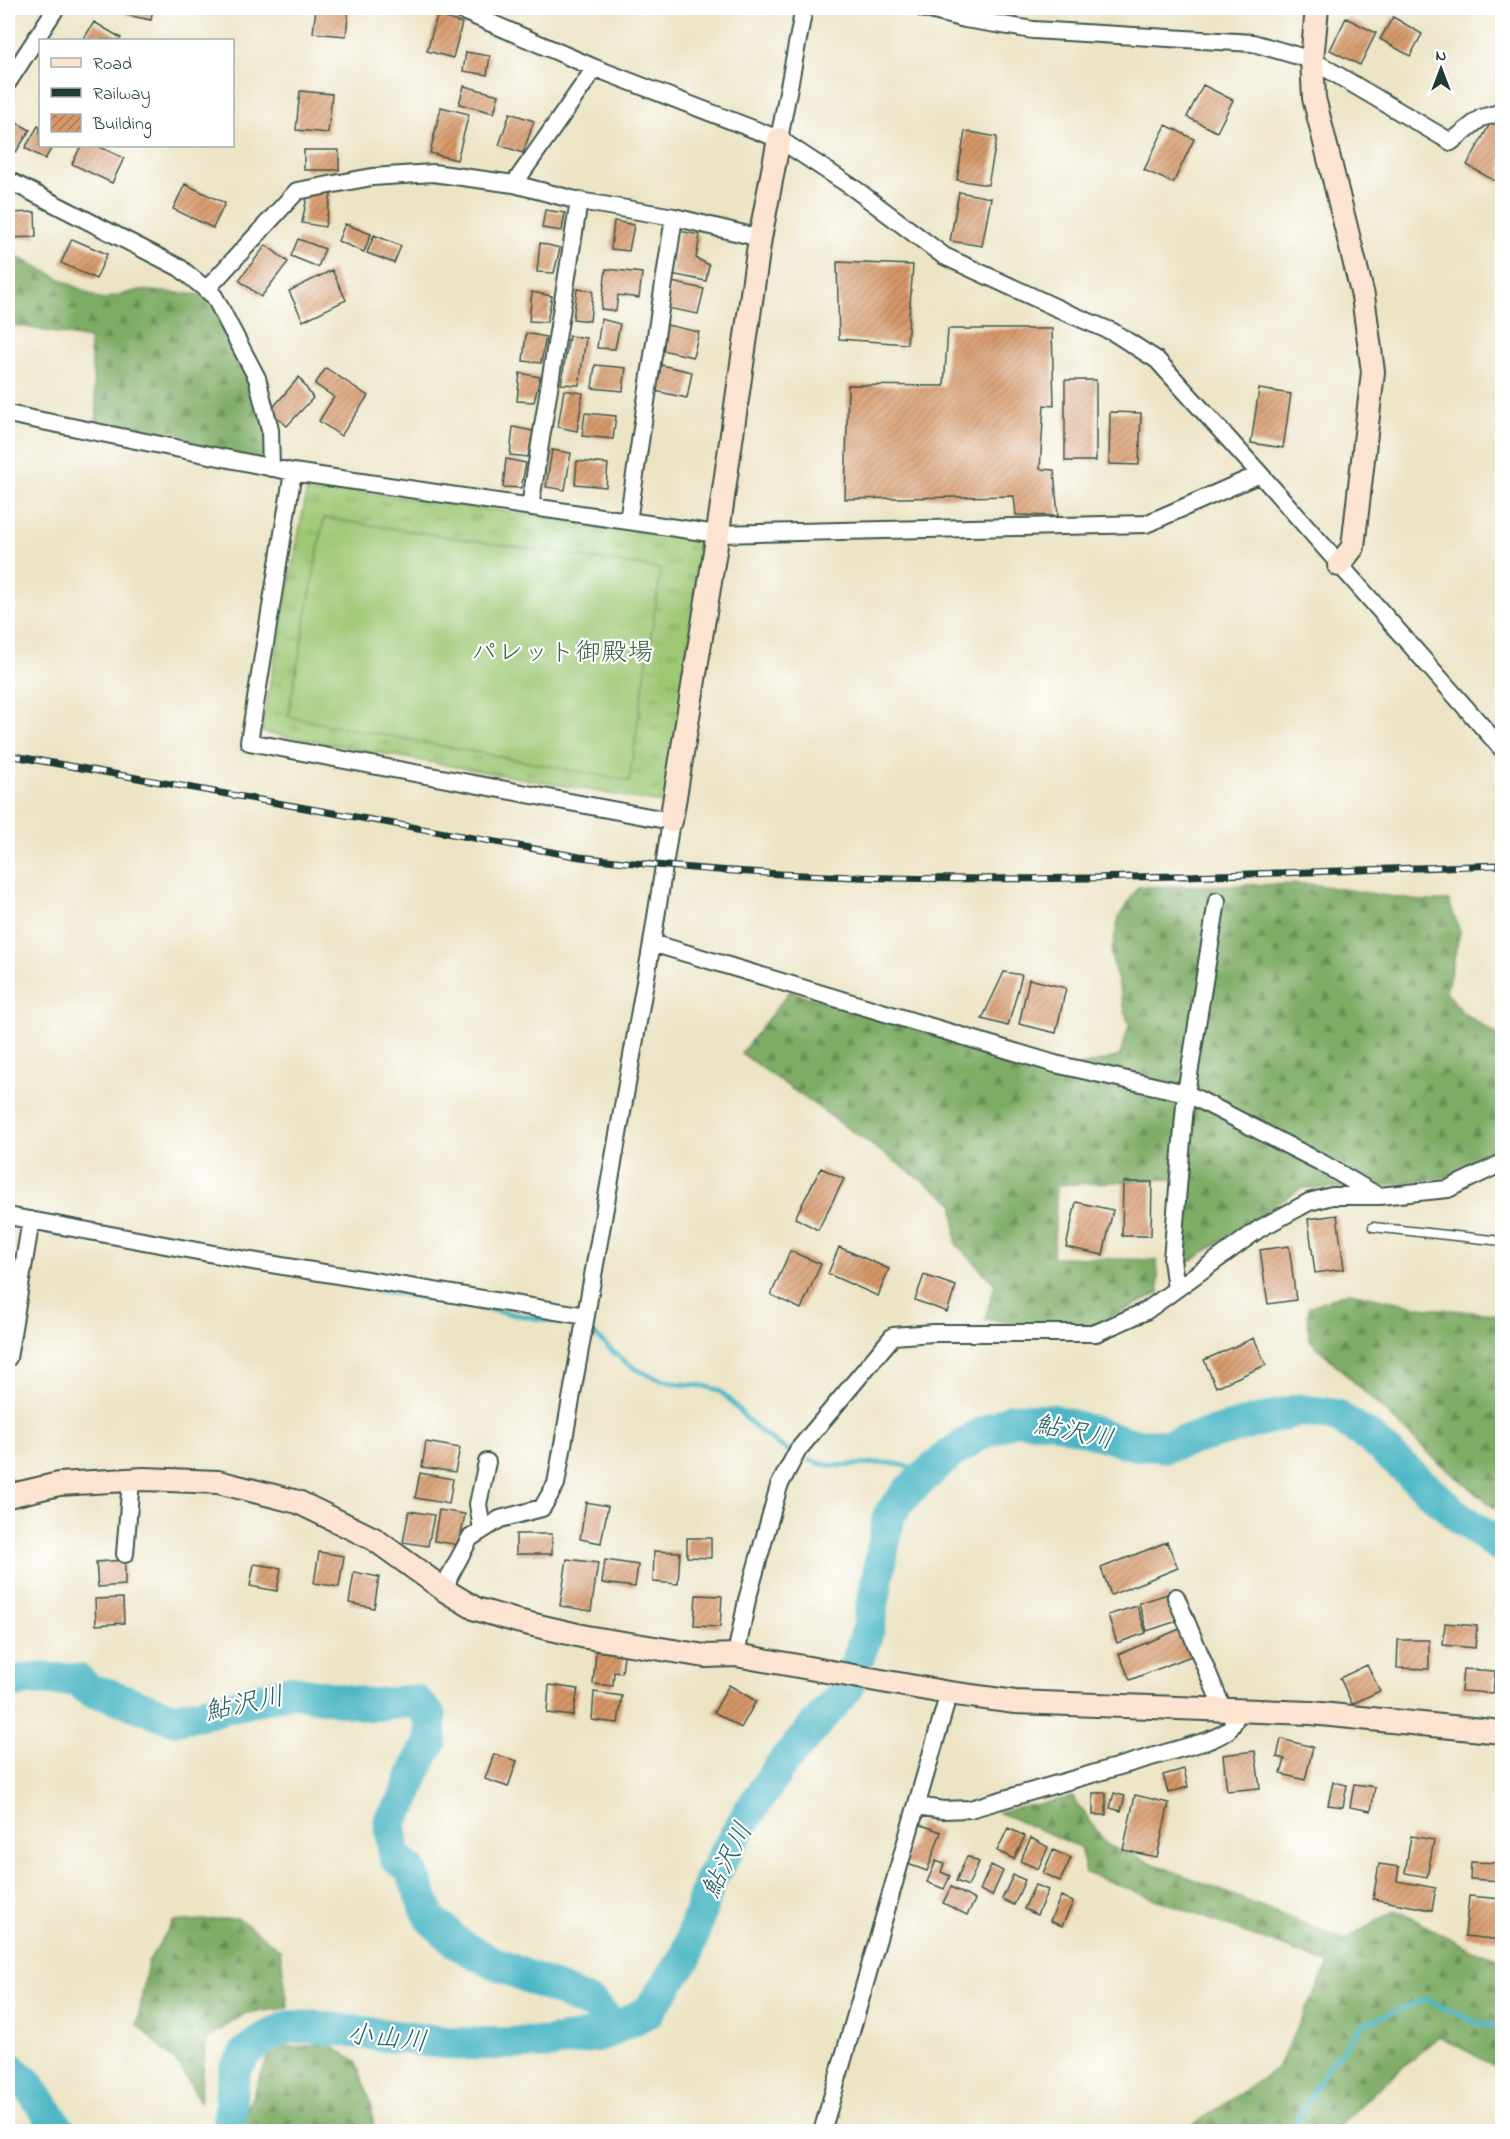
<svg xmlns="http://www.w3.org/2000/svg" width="1510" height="2139" font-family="'Indie Flower','Klee One',sans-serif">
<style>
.grass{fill:url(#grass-tufts);stroke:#5e8254;stroke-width:1.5}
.forest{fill:url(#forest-firs);stroke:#4e744c;stroke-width:1.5}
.garden{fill:#9dc773;stroke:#5e8254;stroke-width:1.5}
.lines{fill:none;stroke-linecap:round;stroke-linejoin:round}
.stream{stroke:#48b6c4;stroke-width:5}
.river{stroke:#48b6c4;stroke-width:33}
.building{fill:url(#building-hatch)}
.lane-casing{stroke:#3e564a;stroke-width:11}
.street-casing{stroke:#3e564a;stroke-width:20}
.secondary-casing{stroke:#3e564a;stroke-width:26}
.lane{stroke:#fff;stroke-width:8}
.street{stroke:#fff;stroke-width:16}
.secondary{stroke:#fde4d1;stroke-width:22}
.rail-casing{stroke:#1f3d34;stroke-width:7}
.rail{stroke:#fff;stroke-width:4.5;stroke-dasharray:14;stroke-linecap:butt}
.labels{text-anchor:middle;stroke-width:4.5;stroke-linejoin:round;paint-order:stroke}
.park-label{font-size:26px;fill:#3e6044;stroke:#fff}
.water-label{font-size:27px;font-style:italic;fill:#2b615f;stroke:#fff}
</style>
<defs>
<pattern id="grass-tufts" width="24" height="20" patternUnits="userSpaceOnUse" patternTransform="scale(1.5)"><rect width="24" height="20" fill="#9dc773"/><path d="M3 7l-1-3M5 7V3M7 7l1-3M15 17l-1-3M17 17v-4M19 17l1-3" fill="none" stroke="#7fa35f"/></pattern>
<pattern id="forest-firs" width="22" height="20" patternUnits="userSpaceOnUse" patternTransform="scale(1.5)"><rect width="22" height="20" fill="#7eac65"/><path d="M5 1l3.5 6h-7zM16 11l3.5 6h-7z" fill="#678d54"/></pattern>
<pattern id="building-hatch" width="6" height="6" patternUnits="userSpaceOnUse" patternTransform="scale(1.5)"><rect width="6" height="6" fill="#d69768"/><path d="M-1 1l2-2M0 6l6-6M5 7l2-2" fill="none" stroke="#ad7c56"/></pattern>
</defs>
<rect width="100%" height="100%" fill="#fff"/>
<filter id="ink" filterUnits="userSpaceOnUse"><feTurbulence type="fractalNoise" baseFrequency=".0167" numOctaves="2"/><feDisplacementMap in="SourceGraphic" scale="12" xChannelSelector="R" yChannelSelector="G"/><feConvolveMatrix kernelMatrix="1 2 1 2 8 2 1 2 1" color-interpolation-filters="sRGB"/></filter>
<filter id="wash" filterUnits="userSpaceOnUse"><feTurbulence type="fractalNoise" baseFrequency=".008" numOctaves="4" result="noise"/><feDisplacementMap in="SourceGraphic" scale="24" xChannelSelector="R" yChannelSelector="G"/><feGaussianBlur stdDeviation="1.35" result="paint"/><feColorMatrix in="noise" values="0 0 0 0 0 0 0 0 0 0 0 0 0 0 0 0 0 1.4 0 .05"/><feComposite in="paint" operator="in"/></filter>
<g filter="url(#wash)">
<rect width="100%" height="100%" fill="#ece4c5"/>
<path class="grass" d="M308 485 717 539 678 806 261 732Z"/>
<path class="forest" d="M8 252 101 300 139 290 214 296 262 401 271 468 95 432 97 415 89 339 8 324Z
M1309 884 1420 901H1449L1460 932 1446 992 1463 1013 1502 1038V1163L1463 1175 1365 1188H1301L1186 1264V1178L1057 1185 1053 1257 1157 1260 1159 1293 1082 1332 985 1319 995 1284 956 1244 954 1203 741 1053 790 991 974 1047 1051 1074 1120 1056 1129 1026 1111 955 1119 917 1138 887Z
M1349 1292 1420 1307 1502 1315V1514L1439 1463 1309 1339 1308 1307Z
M1073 1797 1107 1845 1345 1940 1396 1910 1472 1950 1502 1959V2070L1439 2036 1374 2092 1334 2131H1185L1277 2068 1329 1964 1086 1873 1080 1847 998 1812Z
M238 1918 280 1950 288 2008 246 2013 206 2039 200 2102 180 2066 137 2024 148 1962 173 1922Z
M328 2044 356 2061 371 2103 374 2131H242L240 2125 272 2049Z"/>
<path class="garden" d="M324 518 661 569 629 781 288 717Z"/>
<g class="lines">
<path class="stream" d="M44 1231 87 1239
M368 1288 568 1324
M589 1329C619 1357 632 1374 674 1383 689 1386 704 1383 719 1391 730 1398 736 1408 745 1417 757 1431 773 1441 789 1451
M810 1460C849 1477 888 1447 925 1477
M1290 2132 1324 2072 1363 2025 1425 1999 1477 2023 1502 2028"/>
<path class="river" d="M8 1683 31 1679 78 1680 90 1691 107 1694 174 1719 212 1711 290 1691 371 1705 415 1701 430 1716 431 1742 420 1760 403 1802 390 1821 395 1857 411 1870 430 1918 459 1944 486 1959 593 2005 615 2028
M8 2066 27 2083 61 2132
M229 2132 231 2093 235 2070 246 2052 262 2040 288 2027H316L456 2044 549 2043 601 2035 648 2012 686 1957 710 1880 746 1817 781 1765 848 1687 868 1630 889 1515 909 1490 950 1454 979 1435 1013 1419 1052 1420 1133 1444 1166 1446 1299 1410 1334 1415 1368 1436 1458 1516 1502 1548"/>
</g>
<g id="blocks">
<path class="building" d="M127 8H153L151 20 126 15Z
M316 8H349L346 36 313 33Z
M437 16 462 23 453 58 427 51Z
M1393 17 1422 34 1410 56 1380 39Z
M1346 18 1376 33 1360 65 1330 50Z
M94 22 121 38 119 40H83Z
M466 52 490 56 487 75 463 71Z
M1203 85 1233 100 1217 132 1187 117Z
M464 86 499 95 494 113 459 104Z
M300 91 332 94 328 133 296 130Z
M441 107 469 114 457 160 430 153Z
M510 113 534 121 523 153 499 145Z
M1495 115 1502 119V175L1498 183 1467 165Z
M10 119 30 130 16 152 8 147V123Z
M1166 125 1194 139 1173 183 1144 170Z
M38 126 40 127V146H53L45 159 25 148Z
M965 131 997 137 988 185 957 180Z
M81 146H98L124 158 112 183 72 164Z
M304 150H339V170H304Z
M185 184 225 203 213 228 173 209Z
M309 186 332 190 325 227 302 223Z
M959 192 991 198 982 246 950 241Z
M545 210 565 213 562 231 542 228Z
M35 212 36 237 8 238V213Z
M614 221 634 225 629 251 611 249Z
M345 224 371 234 364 252 338 241Z
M679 231 700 235 696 258 709 265 706 281 671 274Z
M374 235 401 246 394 263 367 253Z
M72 239 107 254 96 279 61 263Z
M298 239 325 249 318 267 291 256Z
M540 243 560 248 554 273 537 272Z
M266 245 288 262 261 297 239 280Z
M837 262 913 265 907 344 839 339Z
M606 269 642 273 639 298 618 295 616 311 601 309Z
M332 270 346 300 303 321 289 291Z
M672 282 704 289 698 314 667 308Z
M577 289 593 291 590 321 573 319Z
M532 292 552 296 547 322 529 321Z
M601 319 620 324 615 349 597 348Z
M667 325 699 332 693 357 662 350Z
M948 329H1052L1054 406 1044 405 1040 469 1054 470 1058 516 1016 515 1014 496 845 499 848 385 944 386Z
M526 333 546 337 541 363 523 361Z
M569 336 586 338 579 385 561 384Z
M595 365 626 368 623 391 592 388Z
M661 365 692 372 687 398 655 391Z
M326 368 368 396 341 436 319 421 334 397 315 384Z
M520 373 540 377 534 402 517 401Z
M299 377 313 398 287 426 270 411Z
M1065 380H1096V461H1065Z
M1259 389 1291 394 1283 448 1251 443Z
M564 390 583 393 577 431 558 427Z
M1110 412 1141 413 1139 465 1109 464Z
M585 413 616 416 613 439 582 436Z
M513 427 533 431 528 457 510 455Z
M552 450 571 453 565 490 546 487Z
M506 459 526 463 521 488 503 487Z
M577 461 608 464 606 487 575 484Z
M1004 972 1022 975 1008 1026 982 1019Z
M1029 979 1066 988 1056 1033 1019 1024Z
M821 1168 844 1179 818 1230 795 1218Z
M1123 1182H1152L1151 1236H1122Z
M1076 1202 1113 1210 1103 1255 1066 1247Z
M1337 1215 1344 1269 1315 1273 1308 1219Z
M1289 1246 1296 1300 1268 1304 1260 1250Z
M839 1247 889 1269 878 1296 828 1274Z
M790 1251 821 1264 801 1309 771 1295Z
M924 1275 956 1286 947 1312 915 1300Z
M1254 1338 1266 1365 1216 1387 1204 1360Z
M426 1442 460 1448 455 1472 422 1467Z
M420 1473 453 1479 449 1504 415 1498Z
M586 1502 608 1506 601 1543 580 1539Z
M439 1510 465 1514 459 1545 434 1541Z
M409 1511 434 1515 428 1546 403 1542Z
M516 1534H552V1554H516Z
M687 1538H711V1558L687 1557Z
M1167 1542 1178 1568 1111 1595 1101 1568Z
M654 1551 680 1552 678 1584 653 1582Z
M319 1552 344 1556 339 1587 314 1583Z
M567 1559 598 1563 591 1611 560 1606Z
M125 1560V1585L98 1587 96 1562Z
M605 1560 638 1565 635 1587 602 1583Z
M254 1564 281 1568 277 1591 250 1586Z
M354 1572 379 1577 374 1608 349 1603Z
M1168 1594 1177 1621 1147 1631 1139 1603Z
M696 1595 722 1596 720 1627 694 1626Z
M123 1598 124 1623 96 1625 95 1599Z
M1137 1606 1146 1633 1117 1643 1108 1615Z
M1445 1623 1477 1626 1475 1648 1443 1645Z
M1185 1627 1196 1654 1130 1680 1119 1654Z
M1398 1640H1429V1669L1397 1668Z
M596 1651 624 1654 622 1673 614 1672 613 1686 593 1684Z
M1367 1665 1380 1691 1352 1704 1340 1678Z
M1463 1669 1495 1671 1493 1693 1461 1691Z
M549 1685 578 1689 573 1716 547 1713Z
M729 1685 756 1701 741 1728 714 1712Z
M594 1692 622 1696 618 1723 592 1720Z
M1281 1739 1313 1747 1305 1780 1281 1774 1285 1759 1277 1757Z
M1255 1751 1260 1788 1227 1791 1223 1755Z
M494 1754 517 1761 508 1787 485 1779Z
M1184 1769 1188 1787 1168 1793 1163 1775Z
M1333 1782 1347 1785 1343 1807 1328 1805Z
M1354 1784 1375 1787 1371 1811 1350 1807Z
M1093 1793H1106V1815H1093Z
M1114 1793 1125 1796 1121 1811 1110 1808Z
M1135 1795 1169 1803 1157 1857 1123 1850Z
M919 1824 941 1832 927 1871 905 1863Z
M1008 1828 1025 1836 1014 1859 997 1851Z
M1411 1836 1434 1840 1427 1877 1405 1873Z
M1031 1838 1048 1847 1038 1869 1020 1861Z
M1053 1850 1071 1858 1060 1881 1043 1873Z
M967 1856 979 1862 968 1886 956 1881Z
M936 1861 944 1864 941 1872 950 1876 944 1889 927 1882Z
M1471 1862 1502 1863V1881L1470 1879Z
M1379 1864 1399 1867 1397 1881 1436 1888 1432 1910 1373 1899Z
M991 1865 1003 1871 992 1896 980 1890Z
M1013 1875 1025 1880 1014 1905 1002 1899Z
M1035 1885 1048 1890 1037 1915 1024 1909Z
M951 1887 975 1900 967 1915 943 1903Z
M1061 1896 1073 1902 1062 1926 1050 1921Z
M1469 1896 1502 1899V1940L1465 1936Z"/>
</g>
</g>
<g filter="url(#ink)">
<use href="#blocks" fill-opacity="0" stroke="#3e564a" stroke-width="1.5"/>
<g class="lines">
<defs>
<path id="lane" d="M1373 1227 1502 1241"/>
<path id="street" d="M456 8 595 68 779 139 855 189 944 256 1070 314 1113 332 1157 360 1260 474 1502 749
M922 8 965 19 1033 30 1253 43 1312 60 1451 142 1481 118 1502 112
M8 82 56 8
M779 139 804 8
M8 180 180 268 214 296 257 378 270 430 271 468
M514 184 595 68
M206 290 297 191 372 177 433 173 514 184 579 201 674 217 760 238
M8 414 293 472 717 534 1146 524 1260 474
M293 472 249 742 671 821 652 943 556 1484 542 1508 500 1519 470 1538 449 1577 446 1591
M530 507 579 201
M628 521 674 217
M652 943 1055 1064 1186 1093 1322 1163 1378 1196
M8 1216 246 1260 586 1316
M1176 1289 1172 1259 1186 1093 1217 901
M8 1358 31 1220
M482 1530 478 1504 487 1462
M125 1554 131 1480
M1176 1597 1223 1709
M736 1655 747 1600 779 1486 798 1450 893 1336 933 1333H1096L1146 1311 1259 1229 1309 1202 1332 1196H1379L1448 1189 1502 1163
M917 1806 943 1810 970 1809 1207 1741C1226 1733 1233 1731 1238 1710
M822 2132 949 1693"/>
<path id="secondary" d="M1317 8 1312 60 1314 98 1363 296 1373 372 1353 547 1339 565
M671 821 717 539 760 238 779 139
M8 1496 59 1484 144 1479 218 1482 298 1502 374 1539 446 1591 476 1609 517 1621 586 1637 705 1656 736 1655 949 1693 1015 1702 1311 1713 1502 1732"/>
</defs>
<use href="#lane" class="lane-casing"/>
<use href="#street" class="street-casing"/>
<use href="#secondary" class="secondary-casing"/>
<use href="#lane" class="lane"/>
<use href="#street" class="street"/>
<use href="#secondary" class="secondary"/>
<defs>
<path id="rail" d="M8 755 580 857C886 894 1196 875 1502 865"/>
</defs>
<use href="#rail" class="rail-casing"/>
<use href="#rail" class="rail"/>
</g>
</g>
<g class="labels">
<g class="park-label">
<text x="562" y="660">パレット御殿場</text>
</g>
<g class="water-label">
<text transform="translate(1074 1431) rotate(12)" y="9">鮎沢川</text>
<text transform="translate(244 1703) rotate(-12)" y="9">鮎沢川</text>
<text transform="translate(726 1860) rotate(-63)" y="9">鮎沢川</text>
<text transform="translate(387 2037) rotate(6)" y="9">小山川</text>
</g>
</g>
<rect width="1510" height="2139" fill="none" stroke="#fff" stroke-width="30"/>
<rect x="39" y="39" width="195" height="108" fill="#ffffff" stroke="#a5b1ae" stroke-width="1.5"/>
<rect x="51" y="58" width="30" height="9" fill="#fde4d1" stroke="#a5b1ae" stroke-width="1.5"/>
<text x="93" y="69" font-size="18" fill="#1f3d34">Road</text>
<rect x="51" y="88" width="30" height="9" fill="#1f3d34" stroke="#a5b1ae" stroke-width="1.5"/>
<text x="93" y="99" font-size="18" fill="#1f3d34">Railway</text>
<rect x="51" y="114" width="30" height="18" fill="url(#building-hatch)" stroke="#a5b1ae" stroke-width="1.5"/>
<text x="93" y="129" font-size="18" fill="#1f3d34">Building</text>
<g transform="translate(1441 69)" stroke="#ffffff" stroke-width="4.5" paint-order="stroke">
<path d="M0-4.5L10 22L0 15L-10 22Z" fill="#1f3d34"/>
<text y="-9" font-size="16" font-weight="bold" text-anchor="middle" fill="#1f3d34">N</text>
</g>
</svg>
